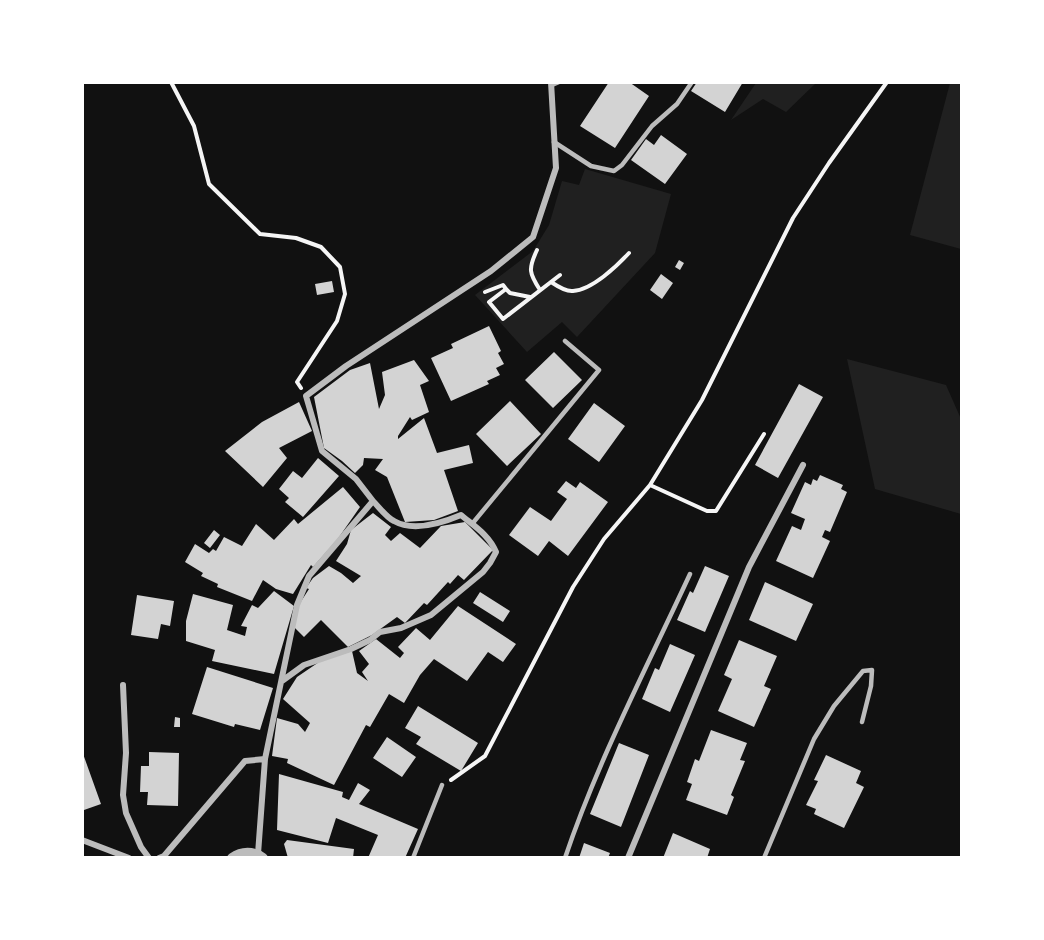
<svg xmlns="http://www.w3.org/2000/svg" width="1044" height="940" font-family="'PT Sans Narrow',sans-serif">
<style>
.green{fill:#202020}
.building{fill:#d3d3d3}
.lines{fill:none;stroke-linecap:round;stroke-linejoin:round}
.path{stroke:#f5f5f5;stroke-width:4}
.service{stroke:#bcbcbc;stroke-width:4.5}
.minor{stroke:#bcbcbc;stroke-width:6}
.tertiary{stroke:#bcbcbc;stroke-width:10}
</style>
<rect width="100%" height="100%" fill="#111"/>
<path class="green" d="M756 83V82L816 83 786 112 763 99 731 120Z
M950 83H961V249L910 235Z
M585 169 671 194 655 253 577 337 562 322 527 352 475 295 533 251 549 225 562 181 579 185Z
M847 359 946 385 961 419V514L875 489Z"/>
<path class="building" d="M609 82H629L649 96 615 148 580 126Z
M697 82H743L725 112 691 91Z
M661 135 687 154 665 184 631 160 646 139 654 145Z
M679 260 684 263 680 270 675 267Z
M661 274 673 283 662 299 650 290Z
M332 281 334 292 317 295 315 284Z
M489 326 501 351 498 353 504 364 496 368 500 375 487 381 489 384 451 401 431 358 453 348 451 344Z
M554 352 582 380 553 408 525 380Z
M414 360 429 381 420 385 429 412 412 420 410 417 398 436V439L424 418 437 453 469 445 473 463 444 470 458 511 434 520 405 522 387 477 375 470 383 459 364 458 363 465 355 473 342 461 324 448 314 397 350 370 370 363 379 409 385 395 382 372Z
M799 384 823 397 778 478 755 465Z
M510 401 541 434 507 466 476 434Z
M299 402 312 431 279 448 287 458 263 487 225 451 262 422Z
M594 403 625 426 599 462 568 439Z
M318 458 339 476 303 517 285 502 289 498 279 489 293 471 302 478Z
M820 475 843 485 841 489 847 492 830 532 825 530 822 537 830 541 813 578 776 561 792 526 801 530 805 519 791 513 805 482 811 485 813 479 817 481Z
M566 481 576 488 580 482 608 502 568 556 549 541 538 556 509 535 530 507 551 521 567 499 557 492Z
M343 487 360 507 337 540 313 567 311 565 293 594 276 589 263 580 252 601 217 587 218 584 201 576 203 573 185 562 195 544 209 553 213 549 216 551 224 537 242 546 256 524 274 540 294 519 298 524Z
M373 513 391 527 385 535 391 541 400 533 420 548 441 526 465 522 493 550 464 580 458 575 450 584 448 582 427 605 424 603 405 623 397 617 372 635 348 647 321 620 304 637 293 626 300 603 309 589 306 588 313 578 329 566 341 573 353 583 361 576 336 561 347 544 351 530Z
M214 530 220 535 210 548 204 543Z
M705 566 729 576 705 632 677 620 690 591 693 593Z
M765 582 813 604 796 641 749 620Z
M274 591 294 606 274 674 212 661 215 650 186 641V621L193 594 233 605 227 630 245 636 247 627 241 626 252 605 258 608Z
M480 592 510 611 503 622 473 603Z
M137 595 174 601 170 626 161 624 158 639 131 635Z
M458 606 516 644 503 662 488 652 467 681 434 659 420 675 404 703 389 694 370 727 366 725 334 785 287 763 288 759 272 756 277 718 298 724 305 732 310 723 283 699 297 677 322 660 352 651 357 673 368 681 362 672 369 664 359 651 376 639 400 658 404 653 398 647 416 628 430 640Z
M739 640 777 656 764 686 771 689 754 727 718 711 732 679 724 675Z
M670 644 695 655 670 712 642 699 655 668 659 670Z
M207 667 273 688 260 730 235 724 234 727 192 714Z
M418 706 478 743 461 771 416 744 421 737 405 728Z
M175 717 180 718V727H174Z
M711 730 747 743 740 760 745 761 731 795 734 797 727 815 686 800 692 784 687 782 695 759 699 761Z
M387 737 416 757 402 777 373 758Z
M619 743 649 755 621 827 590 814Z
M82 751 101 804 84 810 82 805Z
M149 752 179 753 178 806 147 805 148 792H140L141 766H149Z
M826 755 861 771 856 783 864 787 844 828 814 814 816 809 806 805 818 781 814 780Z
M279 774 343 792 342 797 349 800 358 783 370 790 359 804 418 829 405 858H368L378 835 336 818 328 843 277 830Z
M673 833 710 849 707 858H663Z
M287 840 354 849 353 858H288L284 844Z
M584 843 610 853 608 858H579Z"/>
<g class="lines">
<path class="path" d="M171 82 194 126 209 184 260 234 296 238 321 247 340 267 345 294 337 321 297 382 301 388
M537 250C528 269 529 273 540 290
M551 282C557 286 566 292 573 291 592 290 617 266 629 253
M506 289 510 293 530 297
M485 292 503 285 506 289 489 302 503 319 560 275
M650 485 707 511H716L764 434
M451 780 485 756 573 587 604 539 650 485 702 400 793 218 829 163 887 82"/>
<path class="service" d="M552 85 559 82
M554 142 591 166 614 171 622 165 652 126 677 104 692 82
M472 524 599 370 565 341
M413 858 442 785
M565 858C598 760 647 667 690 574
M764 858 814 739 834 706 863 671 872 670 871 686 862 722"/>
<path class="minor" d="M282 681 304 665 351 649 370 640 380 632 401 628 431 615 483 572 490 563 496 552C489 535 474 526 461 515 442 523 413 532 394 521 386 517 379 507 373 501
M123 685 126 753 123 795 126 813 141 847 149 858
M82 840 129 858
M258 854 265 759 297 605 309 576 373 501 356 479 322 451 306 396 346 366 491 271 533 237 556 168 551 82
M159 858 164 856 245 761 265 759
M628 858 749 567 803 465"/>
<path class="tertiary" d="M232 858C242 851 253 851 263 858"/>
</g>
<rect width="1044" height="940" fill="none" stroke="#ffffff" stroke-width="168"/>
</svg>
